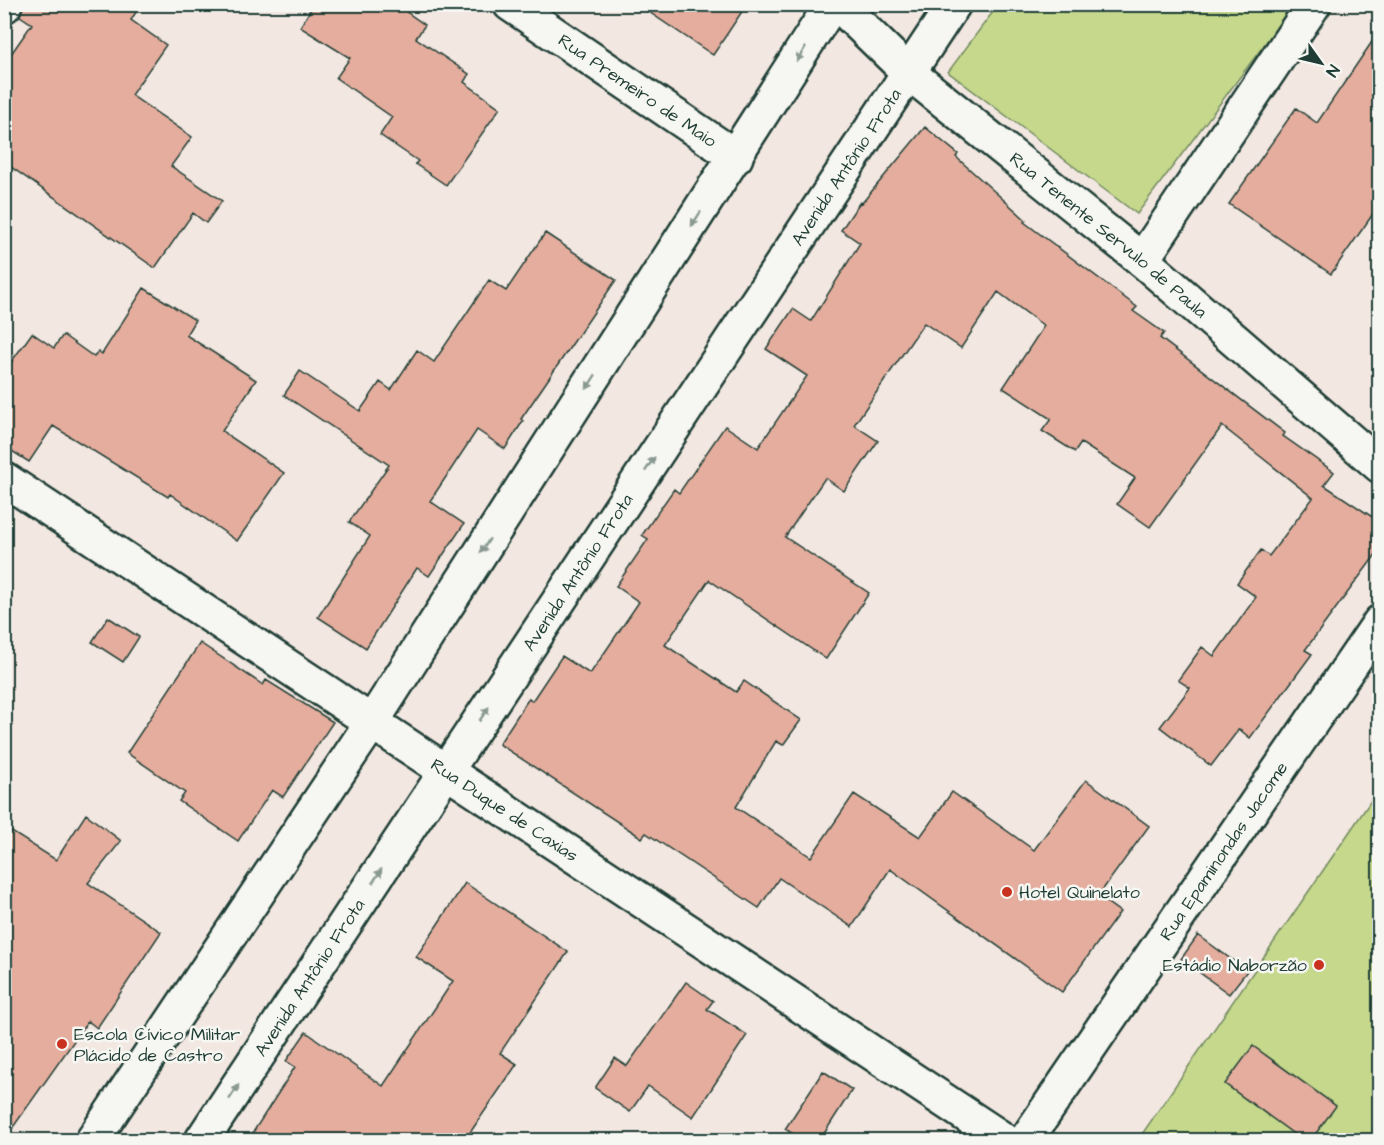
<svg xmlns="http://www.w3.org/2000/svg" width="1384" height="1145" font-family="'Architects Daughter',sans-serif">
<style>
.green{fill:#c5d88c;stroke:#728a60;stroke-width:1.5}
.building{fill:#e5ad9d;stroke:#1f3d34;stroke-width:1.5}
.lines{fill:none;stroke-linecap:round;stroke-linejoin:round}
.minor-casing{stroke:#1f3d34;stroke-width:38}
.major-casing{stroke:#1f3d34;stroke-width:38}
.minor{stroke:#f6f6f2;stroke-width:33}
.major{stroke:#f6f6f2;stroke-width:33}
.oneway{fill:#8a9a93}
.poi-dot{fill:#c8321e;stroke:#f6f6f2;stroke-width:2}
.labels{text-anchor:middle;stroke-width:5;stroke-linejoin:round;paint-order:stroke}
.street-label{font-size:18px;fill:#1f3d34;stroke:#f6f6f2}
.poi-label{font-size:18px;fill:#1f3d34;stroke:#f6f6f2;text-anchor:start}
</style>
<rect width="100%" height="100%" fill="#f3e7e1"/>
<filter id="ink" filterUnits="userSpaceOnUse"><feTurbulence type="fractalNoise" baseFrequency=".0167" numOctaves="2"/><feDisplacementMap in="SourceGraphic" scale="12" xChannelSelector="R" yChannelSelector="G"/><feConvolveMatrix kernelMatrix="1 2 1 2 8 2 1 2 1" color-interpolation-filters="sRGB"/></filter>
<g filter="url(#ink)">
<path class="green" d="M998 5H1294L1137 214 948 72Z
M1379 789V1140H1138Z"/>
<path class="building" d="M23 4H141L131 20 166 45 131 95 192 137 171 166 222 201 206 223 193 213 155 268 4 162V64L32 24 20 16Z
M314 4H395L425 25 416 38 469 74 464 82 500 108 446 185 415 164 418 161 380 135 392 117 336 78 350 58 300 27Z
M637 4H747L713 55Z
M1380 30V204L1331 274 1229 204 1296 108 1317 123Z
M925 127 958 154 956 157 1026 220 1024 222 1137 307 1133 311 1164 333 1160 338 1285 433 1283 436 1334 472 1324 485 1380 522V549L1305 650 1312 654 1250 738 1239 729 1211 766 1160 727 1190 688 1178 680 1202 647 1214 656 1256 597 1237 583 1261 550 1269 556 1313 498 1222 426 1150 527 1117 504 1135 478 1081 443 1075 452 1042 431 1051 419 1003 388 1044 326 998 292 961 348 924 323 854 425 878 441 844 491 825 478 785 537 869 593 826 659 709 580 665 645 736 692 744 681 801 720 783 745 776 741 736 807 811 857 854 794 920 837 952 792 1034 850 1086 780 1149 826 1098 896 1120 912 1062 992 890 869 852 927 779 878 759 908 646 833 642 838 499 744 529 698 532 701 562 656 590 674 639 602 616 586 648 539 642 535 674 489 679 493 725 426 758 448 807 376 766 349 793 309 811 321 860 243 841 230 860 202 862 203Z
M545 233 616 280 521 419 523 421 505 449 477 430 430 501 464 524 429 576 417 568 366 648 318 617 370 536 349 522 389 465 284 395 300 371 360 411 380 382 391 390 417 350 434 362 489 280 506 291Z
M144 288 195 320 186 335 256 380 222 431 284 473 237 541 170 494 168 497 53 426 29 462 4 446V372L32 333 54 348 63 335 94 357 98 351 102 354Z
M108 617 139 637 123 662 92 642Z
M200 643 263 685 266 680 333 722 283 797 272 790 238 841 179 801 185 793 127 753Z
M86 814 121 841 88 883 161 932 97 1028 88 1021 4 1140V827L56 860Z
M465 883 568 952 500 1053 517 1064 465 1140H248L295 1067 286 1061 306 1032 383 1086 453 981 416 957Z
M1198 935 1247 971 1229 994 1181 959Z
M686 982 713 1001 707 1009 747 1035 693 1117 648 1086 630 1112 595 1088 615 1058 627 1066Z
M1253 1046 1336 1106 1311 1140H1302L1225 1084Z
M823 1071 852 1090 820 1140H803L785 1129Z"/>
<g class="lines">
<defs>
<g id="minor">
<path id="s1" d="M510 4 736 157"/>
<path id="s2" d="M838 4 909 73 1142 260 1380 466"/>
<path d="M4 6 5 4"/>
<path d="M1142 260 1314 4"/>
<path id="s3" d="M4 479 1004 1140"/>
<path id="s4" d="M1026 1140 1380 622"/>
</g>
<g id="major">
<path d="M93 1140 372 722 832 4"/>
<path id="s5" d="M202 1140 954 4"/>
</g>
</defs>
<use href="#minor" class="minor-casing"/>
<use href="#major" class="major-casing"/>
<use href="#minor" class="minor"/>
<use href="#major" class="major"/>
</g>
<defs><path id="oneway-solid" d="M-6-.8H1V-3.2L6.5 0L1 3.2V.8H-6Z" transform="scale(1.5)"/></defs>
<g class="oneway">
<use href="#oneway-solid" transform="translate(801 54) rotate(122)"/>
<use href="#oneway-solid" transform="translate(696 219) rotate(123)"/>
<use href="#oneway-solid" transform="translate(591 382) rotate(123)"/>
<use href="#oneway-solid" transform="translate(650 464) rotate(-56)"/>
<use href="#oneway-solid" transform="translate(485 546) rotate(123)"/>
<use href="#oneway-solid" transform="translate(484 714) rotate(-56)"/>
<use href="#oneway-solid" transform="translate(377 876) rotate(-57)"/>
<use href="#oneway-solid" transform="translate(234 1092) rotate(-57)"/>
</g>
</g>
<g class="poi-dot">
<circle cx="1007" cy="892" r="6"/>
<circle cx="1319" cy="965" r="6"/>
<circle cx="62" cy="1044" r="6"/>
</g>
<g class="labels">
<g class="street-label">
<text dy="6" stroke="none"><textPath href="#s1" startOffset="154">Rua Premeiro de Maio</textPath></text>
<text dy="6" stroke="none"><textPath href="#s5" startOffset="1167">Avenida Antônio Frota</textPath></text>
<text dy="6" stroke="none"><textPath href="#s2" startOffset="356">Rua Tenente Servulo de Paula</textPath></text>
<text dy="6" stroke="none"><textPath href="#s5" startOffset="681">Avenida Antônio Frota</textPath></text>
<text dy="6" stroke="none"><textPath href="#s3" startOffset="600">Rua Duque de Caxias</textPath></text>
<text dy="6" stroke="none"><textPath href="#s4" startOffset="350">Rua Epaminondas Jacome</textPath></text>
<text dy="6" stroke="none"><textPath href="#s5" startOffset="195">Avenida Antônio Frota</textPath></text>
</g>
<g class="poi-label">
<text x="1019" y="898">Hotel Quinelato</text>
<text x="1307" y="971" text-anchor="end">Estádio Naborzão</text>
<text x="74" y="1040">Escola Cívico Militar<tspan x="74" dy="21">Plácido de Castro</tspan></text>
</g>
</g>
<rect width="1384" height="1145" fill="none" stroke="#f6f6f2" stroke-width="24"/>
<rect x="12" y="12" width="1360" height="1121" fill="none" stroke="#1f3d34" stroke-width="2" filter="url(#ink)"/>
<g transform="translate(1321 63) rotate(124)" stroke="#f6f6f2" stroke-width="4.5" paint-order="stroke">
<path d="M0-4.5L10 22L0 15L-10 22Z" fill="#1f3d34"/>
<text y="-9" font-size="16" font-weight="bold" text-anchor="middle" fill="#1f3d34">N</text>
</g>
</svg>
